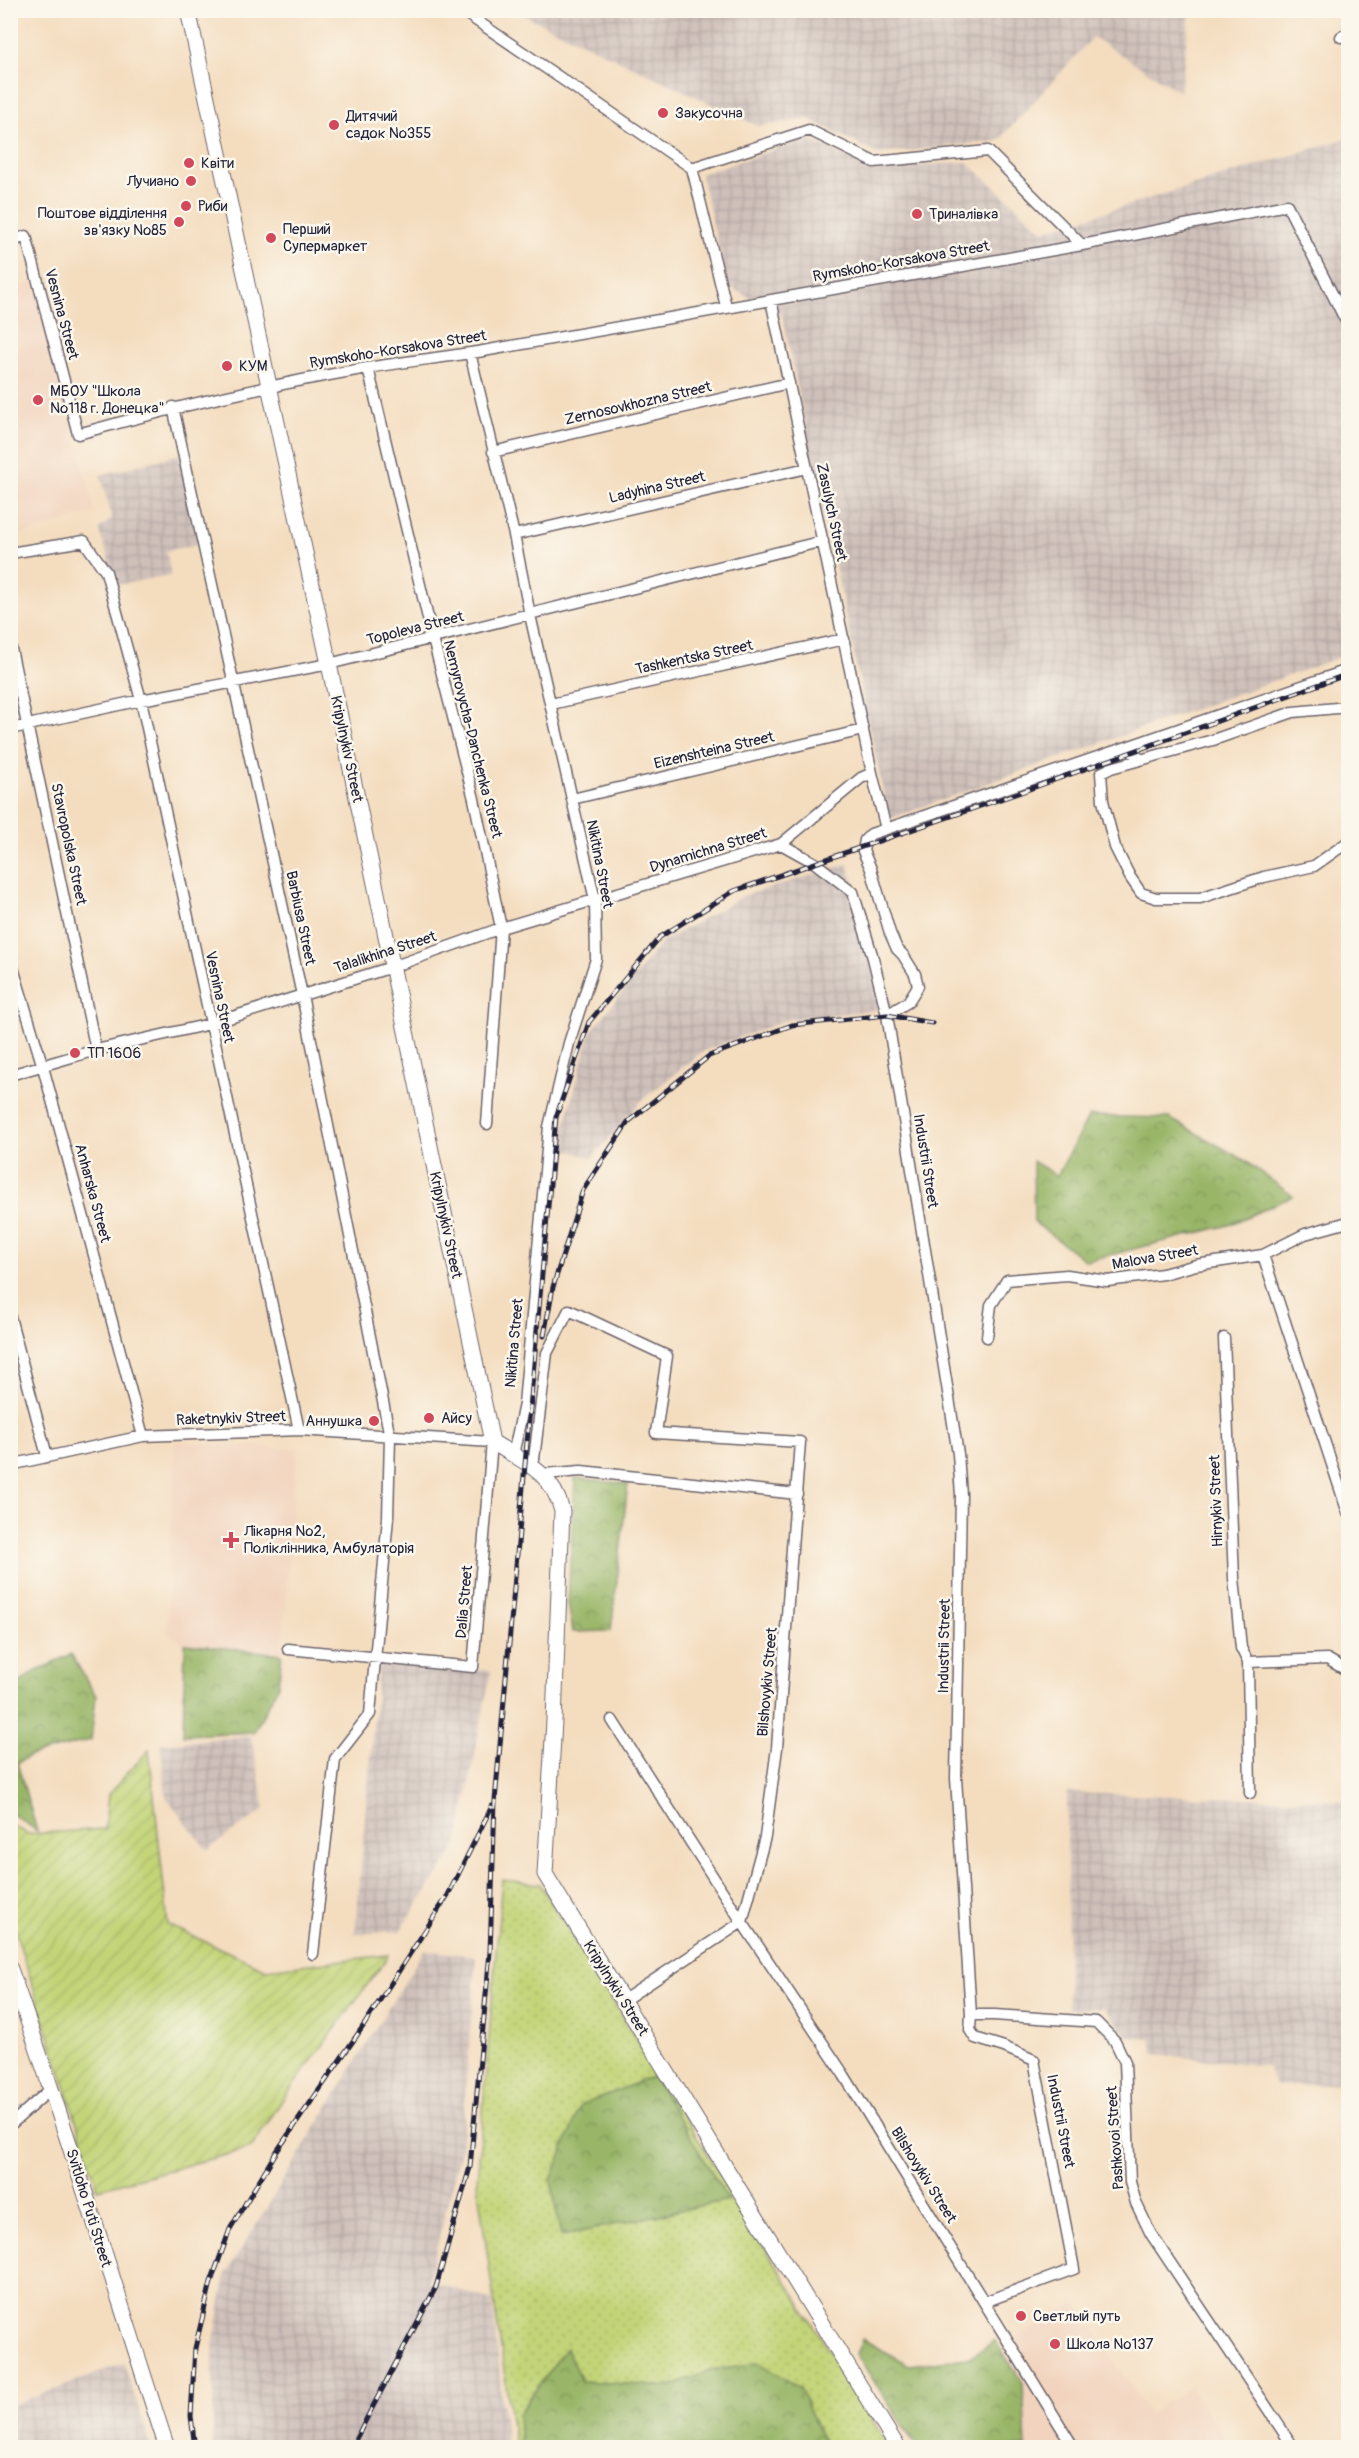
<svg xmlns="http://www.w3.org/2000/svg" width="1359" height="2458" font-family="Pangolin,sans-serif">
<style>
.built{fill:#f2d4be}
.industrial{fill:url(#industrial-grid)}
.grass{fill:url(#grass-dots);stroke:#727b59;stroke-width:1.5}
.forest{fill:url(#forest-crowns);stroke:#5e6c52;stroke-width:1.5}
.garden{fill:url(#garden-furrows);stroke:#727b59;stroke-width:1.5}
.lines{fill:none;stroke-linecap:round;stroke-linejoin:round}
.street-casing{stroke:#6c6369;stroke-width:13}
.secondary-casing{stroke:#6c6369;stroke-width:17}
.street{stroke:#fff;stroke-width:10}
.secondary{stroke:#fff;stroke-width:15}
.rail-casing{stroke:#22223b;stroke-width:5}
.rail{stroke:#fbf7ec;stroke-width:3;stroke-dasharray:9;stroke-linecap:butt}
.poi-dot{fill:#d1495b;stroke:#fbf7ec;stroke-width:2}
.labels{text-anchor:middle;stroke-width:5;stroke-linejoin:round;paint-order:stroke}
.poi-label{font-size:15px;fill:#22223b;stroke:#fbf7ec;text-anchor:start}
.street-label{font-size:15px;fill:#22223b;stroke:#fbf7ec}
</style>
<defs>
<pattern id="industrial-grid" width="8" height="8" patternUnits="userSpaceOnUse" patternTransform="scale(1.5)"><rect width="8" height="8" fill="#cfc0ba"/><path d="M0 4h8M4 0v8" fill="none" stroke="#b1a5a1"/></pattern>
<pattern id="grass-dots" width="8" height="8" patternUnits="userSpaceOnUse" patternTransform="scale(1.5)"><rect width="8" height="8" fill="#c2d477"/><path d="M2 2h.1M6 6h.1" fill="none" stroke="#a6b668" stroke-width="1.8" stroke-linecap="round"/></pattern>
<pattern id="forest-crowns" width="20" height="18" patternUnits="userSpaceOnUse" patternTransform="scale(1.5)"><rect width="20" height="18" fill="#99b668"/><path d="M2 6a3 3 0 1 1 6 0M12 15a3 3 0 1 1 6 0" fill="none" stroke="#7c9457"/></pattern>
<pattern id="garden-furrows" width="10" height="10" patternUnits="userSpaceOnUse" patternTransform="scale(1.5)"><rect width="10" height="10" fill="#c2d477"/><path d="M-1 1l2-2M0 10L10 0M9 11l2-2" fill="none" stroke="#a6b668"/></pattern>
</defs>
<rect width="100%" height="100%" fill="#fbf7ec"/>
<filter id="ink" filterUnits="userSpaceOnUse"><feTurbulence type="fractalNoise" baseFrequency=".0167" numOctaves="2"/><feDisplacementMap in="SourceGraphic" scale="12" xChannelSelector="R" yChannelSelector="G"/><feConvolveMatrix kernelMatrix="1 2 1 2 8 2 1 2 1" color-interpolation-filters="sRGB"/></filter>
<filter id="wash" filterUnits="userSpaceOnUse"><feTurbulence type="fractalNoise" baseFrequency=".008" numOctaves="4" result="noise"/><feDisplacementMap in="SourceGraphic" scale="24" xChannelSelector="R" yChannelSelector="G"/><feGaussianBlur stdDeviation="1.35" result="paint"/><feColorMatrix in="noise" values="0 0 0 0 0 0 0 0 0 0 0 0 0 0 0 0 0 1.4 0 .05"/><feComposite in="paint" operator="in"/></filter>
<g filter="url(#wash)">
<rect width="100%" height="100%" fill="#f4ddbf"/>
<path class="built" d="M35 281 95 512 11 538V288Z
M175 1441 297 1449 282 1654 185 1644 167 1632Z
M1077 2302 1149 2414 1190 2387 1231 2447H912L890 2412Z"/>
<path class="industrial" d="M515 11H1190L1180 92 1093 37 998 141 878 154 809 119 758 126Z
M1348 138V654L889 819 782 315 728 286 701 174 808 139 875 169 967 162 1043 231Z
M181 454 201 543 166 551 171 575 117 585 99 529 112 519 101 475Z
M848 864 893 1008 789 1019 703 1051 643 1099 592 1158 559 1147 590 1033 662 942 743 896Z
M379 1660 491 1671 457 1846 400 1931 355 1934Z
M251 1736 265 1809 207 1850 166 1797 161 1744Z
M1067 1793 1348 1801V2083L1275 2086 1268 2066 1154 2054 1151 2038 1128 2037 1105 2008 1068 2009Z
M424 1950 476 1956 461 2150 428 2281 492 2300 507 2447H213V2346L226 2274Z
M124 2363 151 2447H11V2406Z"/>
<path class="grass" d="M502 1880 540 1884 889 2447H515L477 2182Z"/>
<path class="forest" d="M1089 1116 1169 1118 1244 1160 1293 1196 1229 1225 1086 1261 1034 1222 1033 1161 1057 1176Z
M575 1478 628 1484 611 1631 573 1632 568 1603Z
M185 1644 282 1654 278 1686 254 1732 183 1735Z
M71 1654 96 1696 91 1740 29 1756 17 1763 37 1831 11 1813V1689L35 1672Z
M654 2076 728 2200 561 2236 551 2180 581 2105Z
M862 2339 910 2365 968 2358 995 2341 1023 2383 1026 2447H917L856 2354Z
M566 2348 581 2381 671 2387 710 2370 759 2363 800 2388 825 2446 816 2448 520 2447 518 2414Z"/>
<path class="garden" d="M149 1750 168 1925 266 1969 389 1955 281 2102 251 2148 98 2189 11 1918V1825L28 1834 105 1829 108 1794Z"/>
</g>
<g filter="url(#ink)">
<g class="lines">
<defs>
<path id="street" d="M461 10 692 168 726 306
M1341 37 1348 33
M692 168 809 130 874 162 988 151 1082 245
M10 242 26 236 78 434C173 407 269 385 367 368 408 361 449 357 489 350L1082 245 1287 205 1348 325
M470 353 514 535 530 615 595 900 596 959 569 1043 549 1127 524 1404 513 1455
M368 368 433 639 474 799 501 928 487 1124
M173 407 302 995 390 1437 388 1518 370 1714 335 1759 313 1954
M493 452 789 383
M514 535 807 468
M10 553 84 541 106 572 141 700 299 1430
M10 644 96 1050
M551 704 844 639
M1348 707 1293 712 1213 740 1111 768 1101 773 1103 801 1115 847 1130 877 1141 893 1156 898H1200L1264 877 1314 866 1348 842
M10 729 141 700 329 664 823 541
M1127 747 1348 670
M872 773 886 829 1127 747 1140 759
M572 799 863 730
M886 829 871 834 865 840 863 851 871 869 890 933 897 949 903 955 915 974 918 986 908 1002 887 1015
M781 844 815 863 853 892 873 958 887 1015 958 1454 961 1495 956 1778 971 2015 970 2030 975 2038 1004 2047 1034 2060 1074 2269 984 2302
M10 958 43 1067 143 1436
M10 1075 96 1050 210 1024 392 967 501 928 781 844 861 778 872 773 771 300
M1263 1255 1348 1513
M10 1317 47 1456
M987 1337 991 1305 1007 1280 1067 1275 1107 1281 1163 1274 1196 1265 1263 1255 1305 1234 1348 1222
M1224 1338 1234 1578 1241 1648 1248 1662 1250 1793
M10 1465 143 1436 299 1430 492 1442 473 1667 288 1649
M533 1467 547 1353 569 1310 667 1356 656 1433 800 1442 777 1748 765 1837 742 1922 624 2000
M544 1474 581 1471 797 1494
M1248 1662 1327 1659 1348 1671
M612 1720 742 1922 844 2075 1074 2448
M971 2015H994L1096 2022 1115 2041 1125 2062 1130 2182 1136 2203 1151 2234 1294 2448
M10 2125 52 2088"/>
<path id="secondary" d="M188 10 329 664 492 1442C524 1462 552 1471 562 1511L554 1721 545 1874 898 2448
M10 1969C66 2127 115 2288 167 2448"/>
</defs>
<use href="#street" class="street-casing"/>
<use href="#secondary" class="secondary-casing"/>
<use href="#street" class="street"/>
<use href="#secondary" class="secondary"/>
<defs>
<path id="rail" d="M544 1336 553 1287 583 1190 628 1122 709 1056 792 1025 887 1015 932 1023
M195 2448 191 2416 195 2348 211 2282 230 2229 275 2154 364 2025 448 1895 492 1806
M351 2448 436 2287 470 2167 490 1952 495 1801 556 1117 589 1022 660 937 734 891 1021 792 1348 674"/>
</defs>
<use href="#rail" class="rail-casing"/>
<use href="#rail" class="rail"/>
</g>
</g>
<g class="poi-dot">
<circle cx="663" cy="113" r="6"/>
<circle cx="334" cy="125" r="6"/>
<circle cx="189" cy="163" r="6"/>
<circle cx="191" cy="181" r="6"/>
<circle cx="186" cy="206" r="6"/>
<circle cx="917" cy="214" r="6"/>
<circle cx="179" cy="222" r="6"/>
<circle cx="271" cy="238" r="6"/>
<circle cx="227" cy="366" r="6"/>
<circle cx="38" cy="400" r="6"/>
<circle cx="75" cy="1053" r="6"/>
<circle cx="429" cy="1418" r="6"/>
<circle cx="374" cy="1421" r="6"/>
<path d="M228 1531h6v6h6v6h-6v6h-6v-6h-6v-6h6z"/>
<circle cx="1021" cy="2316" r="6"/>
<circle cx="1055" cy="2344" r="6"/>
</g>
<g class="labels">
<g class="poi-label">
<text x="675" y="118">Закусочна</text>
<text x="346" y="121">Дитячий<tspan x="346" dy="17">садок №355</tspan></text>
<text x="201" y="168">Квіти</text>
<text x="179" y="186" text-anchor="end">Лучиано</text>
<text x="198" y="211">Риби</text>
<text x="167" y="218" text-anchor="end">Поштове відділення<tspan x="167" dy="17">зв'язку №85</tspan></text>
<text x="929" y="219">Триналівка</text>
<text x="283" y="234">Перший<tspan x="283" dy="17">Супермаркет</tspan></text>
<text x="239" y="371">КУМ</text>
<text x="50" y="396">МБОУ "Школа<tspan x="50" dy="17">№118 г. Донецка"</tspan></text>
<text x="87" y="1058">ТП 1606</text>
<text x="441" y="1423">Айсу</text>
<text x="362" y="1426" text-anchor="end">Аннушка</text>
<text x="244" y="1536">Лікарня №2,<tspan x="244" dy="17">Поліклінника, Амбулаторія</tspan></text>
<text x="1033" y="2321">Светлый путь</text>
<text x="1067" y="2349">Школа №137</text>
</g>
<g class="street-label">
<text transform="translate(901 261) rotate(-10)" y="5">Rymskoho-Korsakova Street</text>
<text transform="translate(62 314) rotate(75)" y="5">Vesnina Street</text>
<text transform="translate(398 349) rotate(-9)" y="5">Rymskoho-Korsakova Street</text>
<text transform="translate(638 403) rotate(-13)" y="5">Zernosovkhozna Street</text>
<text transform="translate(657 487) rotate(-13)" y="5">Ladyhina Street</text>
<text transform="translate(832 512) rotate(78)" y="5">Zasulych Street</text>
<text transform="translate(415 628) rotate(-14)" y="5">Topoleva Street</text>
<text transform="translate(694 657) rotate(-12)" y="5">Tashkentska Street</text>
<text transform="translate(473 739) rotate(76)" y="5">Nemyrovycha-Danchenka Street</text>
<text transform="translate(347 749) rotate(78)" y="5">Kripylnykiv Street</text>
<text transform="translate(714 750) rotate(-13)" y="5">Eizenshteina Street</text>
<text transform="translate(69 844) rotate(78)" y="5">Stavropolska Street</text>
<text transform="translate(708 850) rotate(-17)" y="5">Dynamichna Street</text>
<text transform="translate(600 864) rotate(79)" y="5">Nikitina Street</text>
<text transform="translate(301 918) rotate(78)" y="5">Barbiusa Street</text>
<text transform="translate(385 952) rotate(-18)" y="5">Talalikhina Street</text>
<text transform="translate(220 997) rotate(78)" y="5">Vesnina Street</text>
<text transform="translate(926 1161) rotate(81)" y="5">Industrii Street</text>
<text transform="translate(93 1193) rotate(75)" y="5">Anharska Street</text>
<text transform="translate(446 1225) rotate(78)" y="5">Kripylnykiv Street</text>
<text transform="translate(1155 1257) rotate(-10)" y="5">Malova Street</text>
<text transform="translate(514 1343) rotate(-85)" y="5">Nikitina Street</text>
<text transform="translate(231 1418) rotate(-2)" y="5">Raketnykiv Street</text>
<text transform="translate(1216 1501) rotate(-92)" y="5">Hirnykiv Street</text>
<text transform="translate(464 1602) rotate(-85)" y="5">Dalia Street</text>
<text transform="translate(944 1646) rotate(-89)" y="5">Industrii Street</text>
<text transform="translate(767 1682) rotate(-85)" y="5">Bilshovykiv Street</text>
<text transform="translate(616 1988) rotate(58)" y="5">Kripylnykiv Street</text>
<text transform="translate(1061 2121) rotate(79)" y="5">Industrii Street</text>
<text transform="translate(1115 2138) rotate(-94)" y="5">Pashkovoi Street</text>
<text transform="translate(924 2175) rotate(58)" y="5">Bilshovykiv Street</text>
<text transform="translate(89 2208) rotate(73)" y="5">Svitloho Puti Street</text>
</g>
</g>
<rect width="1359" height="2458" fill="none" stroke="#fbf7ec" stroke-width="36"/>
</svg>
